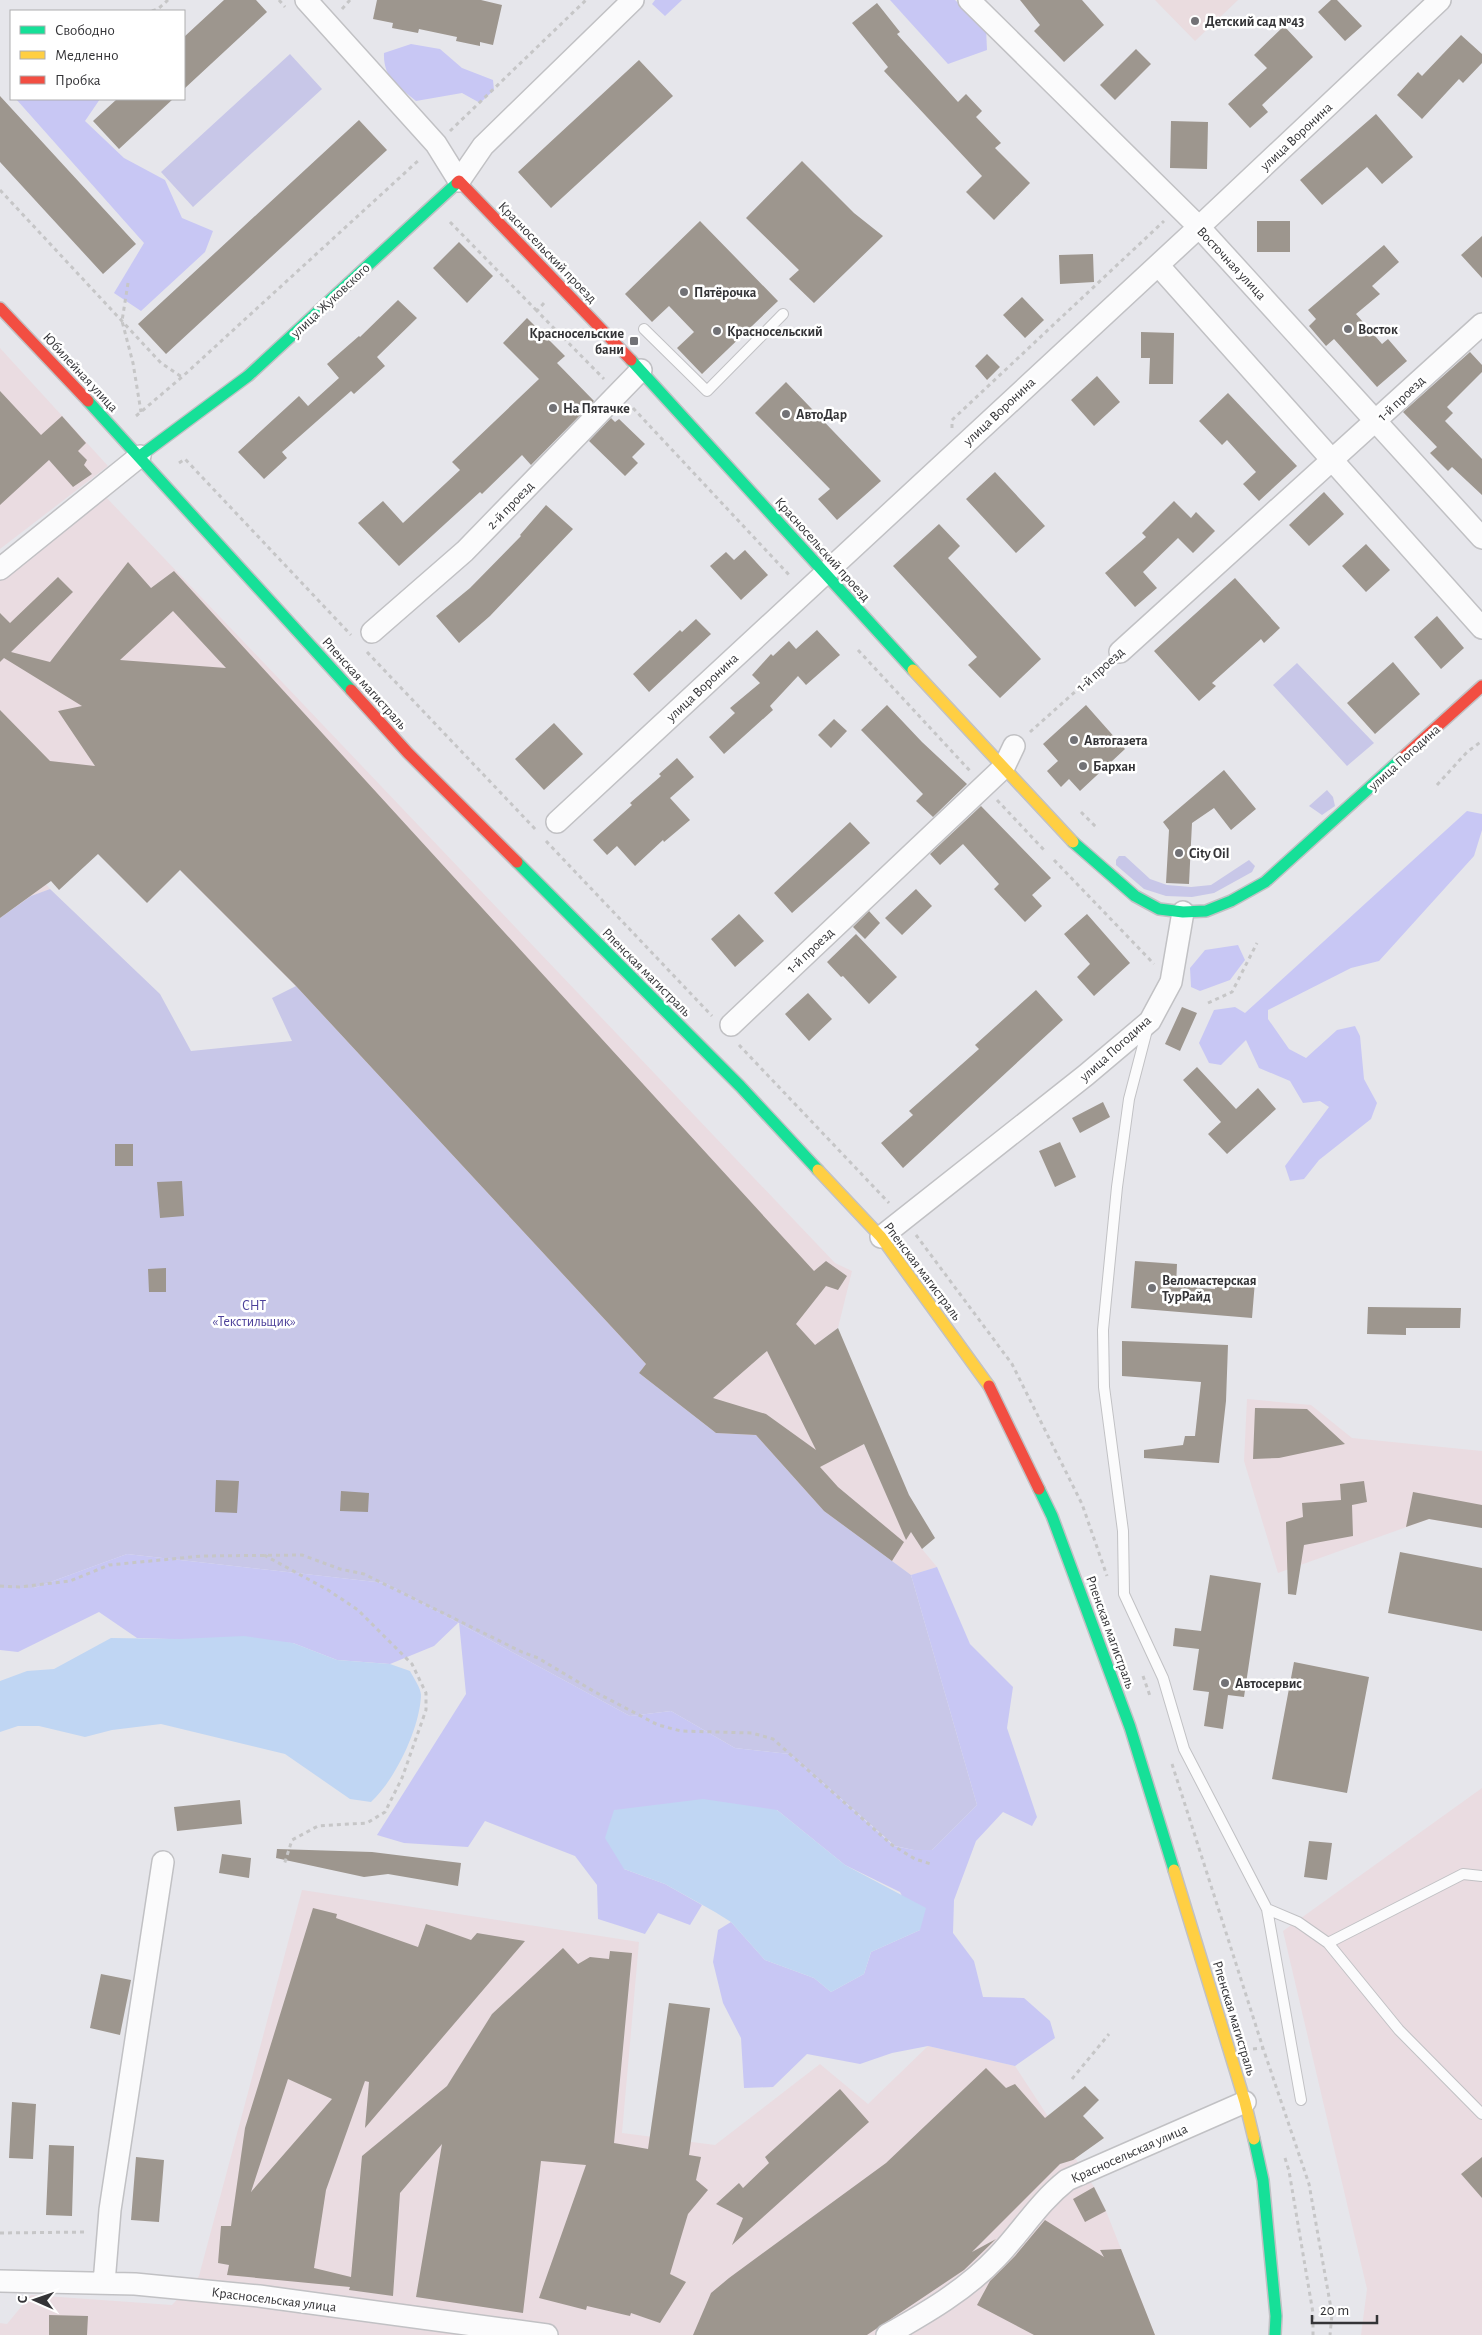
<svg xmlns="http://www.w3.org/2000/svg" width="1482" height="2335" font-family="'Alegreya Sans',sans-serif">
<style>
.industrial{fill:#eadce1}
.education{fill:#eadcdf}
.green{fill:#c8c7e8}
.forest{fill:#c8c7f4}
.water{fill:#c0d6f3}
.building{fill:#9d968e;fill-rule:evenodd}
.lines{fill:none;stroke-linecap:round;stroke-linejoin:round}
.lane-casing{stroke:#c1c1c4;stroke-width:12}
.street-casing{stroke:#c1c1c4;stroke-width:24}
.fast-casing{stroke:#c1c1c4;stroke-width:14}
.slow-casing{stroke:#c1c1c4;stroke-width:14}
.jam-casing{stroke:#c1c1c4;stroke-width:14}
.path{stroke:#c6c6c7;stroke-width:3;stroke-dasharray:4 4;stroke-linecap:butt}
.lane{stroke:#fbfbfc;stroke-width:10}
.street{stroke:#fbfbfc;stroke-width:21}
.fast{stroke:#16e098;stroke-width:11}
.slow{stroke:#ffcf43;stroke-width:11}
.jam{stroke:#f24e42;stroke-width:11}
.poi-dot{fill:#727276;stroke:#fff;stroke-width:2}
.labels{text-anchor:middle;stroke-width:5;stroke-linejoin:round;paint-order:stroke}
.poi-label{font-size:14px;font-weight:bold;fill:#343437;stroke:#fff;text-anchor:start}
.street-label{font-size:14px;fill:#343437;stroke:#fff}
.park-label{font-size:14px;fill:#4d419a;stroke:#fff}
</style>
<rect width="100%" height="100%" fill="#e6e6eb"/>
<path class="industrial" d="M0 348 108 466 0 549Z
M104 495 835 1263 852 1271 838 1328 818 1343 882 1485 922 1549 937 1567 911 1575 716 1433 639 1373 645 1364 296 986 146 836 36 872 50 889 31 896 0 918V580Z
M1247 1399 1311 1405 1352 1438 1482 1451V1528L1429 1519 1278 1573 1244 1461Z
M1482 1788V2335H1361L1367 2289 1283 1931Z
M302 1890 639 1942 622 2133 715 2145 820 2064 868 2104 928 2046 1015 2066 1094 2187 1106 2211 1155 2335H0V2323L7 2324 31 2295 172 2305 199 2276Z"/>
<path class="education" d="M1155 0H1238L1195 41Z"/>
<path class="green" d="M290 54 322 89 193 207 161 172Z
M1297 663 1374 743 1347 766 1273 685Z
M1327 790 1333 797 1335 806 1322 815 1309 806Z
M1119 856H1125L1150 879 1167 885 1191 887 1211 885 1249 860 1255 866 1252 872 1214 893 1192 897 1166 896 1144 889 1116 865V860Z
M50 889 160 994 191 1051 292 1041 272 998 296 986 646 1364 639 1373 716 1433 756 1435 824 1511 911 1575 977 1805 932 1850H914L895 1846 790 1754 735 1748 671 1711 630 1716 385 1583 127 1554 34 1588H0V918L31 896Z"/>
<path class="forest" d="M655 0H682L665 16 652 4Z
M890 0H955L986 28 987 50 948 64Z
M411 44 440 49 462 68 493 80 494 90 480 103 462 93 416 101C398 86 383 78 384 53Z
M16 99H100L85 121 124 158 165 180 182 218 213 231 205 252 141 311 114 293 144 243Z
M1467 811 1482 814V830L1474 856 1379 961 1351 968 1268 1010V1019L1289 1049 1306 1058 1337 1030 1355 1026 1360 1036 1364 1079 1377 1103 1371 1119 1319 1160 1304 1179 1290 1181 1285 1166 1329 1107 1320 1101 1303 1103 1290 1081 1259 1068 1246 1040 1221 1065 1209 1063 1199 1043 1214 1010 1235 1007 1245 1013Z
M1238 945 1245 960 1230 980 1200 991 1191 987 1190 968 1205 950Z
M127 1554 385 1583 630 1716 671 1711 735 1748 790 1754 894 1846 914 1850H932L977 1805 911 1575 937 1567 970 1644 1013 1687 1007 1728 1037 1817 1032 1826 1003 1812 976 1841 954 1900 953 1933 974 1961 983 1997 1024 1998 1050 2021 1055 2038 1015 2066 928 2046 892 2053 860 2064 807 2054 773 2087 744 2088 741 2038 723 2003 713 1962 718 1930 731 1922 765 1960 814 1978 831 1992 864 1974 871 1952 920 1930 900 1892 845 1865 777 1810 624 1869 665 1884 702 1905 690 1925 658 1913 645 1934 598 1919 597 1885 575 1856 485 1821 468 1847 404 1843 377 1835 466 1694 459 1622 434 1646 390 1664 337 1660 293 1643 137 1638 99 1612 18 1652 0 1650V1588H34Z"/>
<path class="water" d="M244 1636 293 1643 337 1660 390 1664 410 1671C413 1677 421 1688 421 1695 420 1728 395 1780 371 1802L350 1799 285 1754 161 1724 112 1730 85 1737 39 1726H18L0 1732V1681L27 1671 54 1669 111 1638 180 1639Z
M703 1799 777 1810 845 1865 926 1908 920 1930 871 1952 864 1974 831 1992 814 1978 765 1960 731 1922 715 1912 665 1884 624 1869 605 1838 614 1810Z"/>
<path class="building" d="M224 0H256L267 12 184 89V37Z
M377 0H481L502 5 493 45 480 42V46L456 41 457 37 419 29 418 33 392 28 393 23 373 19Z
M1020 0H1082L1104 25 1064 62 1034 31 1040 25Z
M1331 0H1337L1362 26 1345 41 1318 12Z
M877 3 900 32 897 34 958 102 966 94 982 111 976 117 1001 143 995 148 1030 183 994 220 966 192 982 176 884 71 888 67 852 23Z
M1284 26 1313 57 1262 105 1268 112 1250 128 1228 104 1267 68 1254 55Z
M1461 35 1482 54V63L1463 83 1459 79 1422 119 1397 95 1418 72 1422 76Z
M1136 49 1151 64 1115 100 1100 85Z
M639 60 673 96 551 208 518 172Z
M0 96 136 244 103 274 0 162Z
M117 99H173L119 149 93 121Z
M1376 114 1413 157 1382 184 1367 167 1322 205 1300 180Z
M359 120 387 150 166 354 138 324Z
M1171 121 1208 122 1207 169 1170 168Z
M802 161 854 213 883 236 814 303 789 279 799 270 746 218Z
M700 221 778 301 702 374 677 348 694 332 669 306 652 322 625 294Z
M1257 221H1290V252H1257Z
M1482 236V278L1461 255Z
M459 242 493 276 467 303 433 268Z
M1384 245 1399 262 1372 286 1380 294 1356 314 1382 344 1388 339 1407 361 1377 387 1334 339 1326 346 1309 326 1316 319 1308 310Z
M1093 254 1094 282 1060 284 1059 255Z
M1022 297 1044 320 1025 338 1003 315Z
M398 300 417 318 377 357 385 366 354 394 351 391 282 452 287 458 264 479 238 452 299 396 308 406 339 378 327 364 359 336 360 337Z
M527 318 565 356 557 363 594 401 531 465 522 455 482 494 480 492 399 566 358 523 383 501 403 523 460 470 452 462 539 379 503 343Z
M1141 332 1174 333 1173 384H1149L1150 358H1141Z
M1470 352 1482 365V372L1447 407 1453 413 1445 421 1482 459V495L1452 467 1448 471 1430 453 1437 447 1403 412Z
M987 354 1000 367 987 380 975 366Z
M1097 376 1120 402 1094 426 1071 400Z
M786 382 881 481 837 520 818 499 830 489 755 413Z
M0 391 41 435 62 416 86 443 78 451 87 460 84 465 92 474 73 487 49 460 0 505Z
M1228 393 1297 466 1259 501 1243 484 1256 472 1227 440 1222 445 1199 421Z
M611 418 615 422 619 419 645 444 632 457 638 463 625 476 589 441Z
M995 472 1045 526 1016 553 966 499Z
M1324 492 1344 514 1309 546 1289 525Z
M1174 501 1191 518 1196 512 1215 531 1193 553 1178 538 1143 572 1157 588 1135 607 1105 573 1146 537 1142 533Z
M546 505 573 529 490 616 459 643 436 616 470 588 521 536 520 535Z
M939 524 960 546 948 558 1041 659 1000 698 968 665 977 657 893 566Z
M1366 544 1390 570 1366 592 1342 566Z
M745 550 768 575 741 600 710 566 726 552 734 560Z
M128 562 151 588 174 571 814 1271 826 1261 847 1276 838 1290 826 1286 796 1324 815 1345 838 1328 909 1495 935 1538 922 1549 911 1532 906 1540 864 1444 820 1467 838 1487 904 1542 892 1561 824 1511 756 1435 716 1433 639 1373 646 1364 296 986 180 870 147 903 98 854 59 890 51 881 0 918V710L50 761 95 766 58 711 82 706 4 658 0 662V613L10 623 58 577 73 592 11 652 50 662ZM173 611 226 668 120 660ZM767 1351 816 1450 766 1414 713 1398Z
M1235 578 1280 628 1264 643 1261 639 1212 683 1216 686 1199 701 1154 651Z
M1437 616 1464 648 1441 669 1414 637Z
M696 619 711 634 649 692 633 674 680 630 682 632Z
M817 630 840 655 806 685 798 676 770 706 773 710 724 754 709 737 735 713 730 708 760 683 752 675 771 654 773 656 789 641 796 649Z
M1393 662 1420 694 1375 734 1347 703Z
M887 705 922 742 967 784 933 817 916 801 923 794 861 730Z
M1086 705 1125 749 1080 791 1069 779 1061 787 1047 771 1058 761 1043 744Z
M834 719 847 731 831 748 818 735Z
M554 723 583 754 544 790 515 759Z
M677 758 694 777 670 798 690 820 664 842 663 840 635 866 617 846 607 855 593 840 632 805 630 803 661 776 659 774Z
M1224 770 1256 809 1231 830 1214 808 1192 823 1189 884 1166 883 1169 830 1163 822Z
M981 806 1051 878 1032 895 1042 906 1025 922 994 889 999 884 963 844 940 865 930 854Z
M850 822 870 843 792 913 774 893Z
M916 889 932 906 902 935 885 918Z
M869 911 880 923 865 939 853 927Z
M739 914 764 941 735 967 711 939Z
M1087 914 1130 963 1094 996 1077 977 1090 964 1064 934Z
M856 934 897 977 869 1004 843 976 841 977 827 962Z
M1036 990 1063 1020 903 1168 881 1143 913 1115 909 1111 979 1049 975 1045Z
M808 993 832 1019 809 1041 785 1014Z
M1182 1007 1197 1013 1180 1051 1165 1044Z
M1197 1067 1236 1109 1258 1088 1276 1109 1227 1154 1208 1134 1221 1122 1183 1080Z
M1103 1102 1110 1117 1080 1133 1072 1118Z
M1060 1142 1076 1177 1055 1187 1039 1151Z
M115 1144H133V1166H115Z
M182 1181 184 1216 160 1218 157 1182Z
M1135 1261 1177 1264 1176 1286 1215 1289V1278L1255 1281 1252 1318 1131 1308Z
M166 1268V1292H149L148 1269Z
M1368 1307 1461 1308 1460 1328H1406V1335L1367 1334Z
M1122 1341 1228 1345 1226 1401 1219 1463 1144 1458V1450L1183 1445 1185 1436H1195L1201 1382 1122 1376Z
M1255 1408 1307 1409 1345 1444 1279 1458 1253 1459Z
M216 1480 239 1481 237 1513 215 1512Z
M1364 1481 1367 1502 1352 1505 1353 1536 1304 1545 1296 1595 1288 1594 1286 1522 1303 1517 1302 1503 1341 1500 1340 1484Z
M341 1491 369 1493 368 1512 340 1511Z
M1413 1492 1482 1505V1528L1429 1519 1406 1527Z
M1400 1552 1482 1568V1631L1388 1613Z
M1210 1575 1261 1583 1244 1697 1228 1695 1223 1729 1204 1726 1209 1692 1193 1690 1199 1649 1173 1646 1175 1628 1201 1631Z
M1294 1662 1369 1677 1347 1793 1272 1779Z
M240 1800 242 1824 177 1831 174 1807Z
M1309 1841 1332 1843 1327 1880 1304 1877Z
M277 1849 372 1852 461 1863 458 1886 388 1874 364 1877 276 1858Z
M222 1854 251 1858 249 1878 219 1873Z
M313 1908 337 1914 336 1918 418 1947 426 1924 471 1940 477 1933 525 1941 365 2128 369 2082 365 2081 326 2190 314 2268 351 2277 362 2156 447 2086 492 2014 563 1948 578 1964 590 1957 609 1959 610 1951 632 1953 614 2143 648 2149 669 2003 710 2008 689 2155 701 2157 696 2180 708 2190 688 2214 670 2274 686 2282 660 2323 631 2313 630 2316 587 2306 586 2310 539 2298 586 2165 541 2161 523 2313 416 2297 442 2144 400 2193 393 2296 349 2290 350 2287 227 2275 229 2265 218 2263 221 2226H231L245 2128ZM288 2079 332 2099 251 2192Z
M101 1974 131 1980 120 2035 90 2028Z
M986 2068 1006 2088 1015 2084 1045 2118 1085 2086 1099 2100 1083 2116 1104 2138 1073 2160 1060 2164 972 2252 996 2239 964 2270 867 2335H693L711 2293 729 2278 886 2163Z
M840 2089 869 2122 732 2245 743 2218 716 2204 739 2183 743 2188 769 2163 765 2157Z
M12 2102 36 2104 33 2159 9 2158Z
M49 2145 74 2146 72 2216 46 2215Z
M136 2157 164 2160 159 2222 131 2220Z
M1482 2157V2198L1461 2174Z
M1094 2187 1106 2211 1085 2222 1073 2199Z
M1045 2220 1104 2257 1100 2250 1121 2249 1155 2335H1034L977 2305 990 2281 1015 2256Z
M49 2315 88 2316 87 2335H49Z"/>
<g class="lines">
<defs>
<path id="lane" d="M644 329 707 391 783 314
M1148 1026 1129 1099 1117 1187 1103 1330 1104 1387 1123 1531 1124 1594 1163 1678 1184 1749 1267 1909 1301 2100
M1482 1876 1463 1874 1328 1943 1399 2030 1482 2114
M1267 1909 1298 1922 1328 1943"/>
<path id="street" d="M306 0 436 144 459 181 483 146 633 0
M969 0 1199 227 1482 538
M1158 265 1482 628
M0 569 140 456
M372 632 465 551 641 370
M1120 652 1482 324
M557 822 1199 227 1440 0
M731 1025 1004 767 1014 746
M881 1237 1086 1075 1150 1021 1171 982 1183 912
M0 2281 135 2284 259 2296 547 2335
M104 2283 110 2210 163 1862
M887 2335C926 2313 966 2290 997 2257 1022 2231 1038 2203 1067 2180L1245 2102"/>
<path id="fast" d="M631 360 913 670
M88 401 351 690
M140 456 248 376 457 183
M1073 842 1135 896 1159 909 1183 912 1206 911 1231 901 1265 882 1400 760
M517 862 740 1086 818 1170
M1039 1489 1052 1516 1130 1727 1174 1870
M1254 2139 1263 2180 1276 2316 1275 2335"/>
<path id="slow" d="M913 670 1073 842
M818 1170 881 1237 989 1386
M1174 1870 1245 2102 1254 2139"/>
<path id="jam" d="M457 183 459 181 631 360
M0 308 88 401
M351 690 408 753 517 862
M1400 760 1482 686
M989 1386 1039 1489"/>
</defs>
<use href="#lane" class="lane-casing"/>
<use href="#street" class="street-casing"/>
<use href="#fast" class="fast-casing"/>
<use href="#slow" class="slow-casing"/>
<use href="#jam" class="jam-casing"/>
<path class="path" d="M279 0 285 7
M342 9 350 0
M152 11 158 9 168 0
M450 131 586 0
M0 190 161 363 182 377
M450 222 537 311
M128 283 122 321 133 363 141 412
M544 303 537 311 604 379
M633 408 791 577
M136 416 182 377 420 159
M952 428V420L1164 221
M179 463 185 459 351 635
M858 650 971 772
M367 652 537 831
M1030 732 1105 665
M1437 785 1467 752 1482 741
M997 800 1044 850
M1081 812 1098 829
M546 841 712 1016
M1054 860 1154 964
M1208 1003 1232 992 1257 943
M739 1045 889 1203
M916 1235 1012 1364 1082 1504 1107 1576
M264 1555 328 1590 358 1610 412 1664 426 1693V1710L402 1778 385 1812 367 1823 318 1826 292 1840 284 1865
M0 1586 19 1587 70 1581 109 1565 202 1556 302 1555 340 1569 364 1574 522 1652 538 1658 595 1692 658 1725 681 1731 752 1733 773 1739 892 1845 915 1859 931 1864
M1143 1676 1150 1696
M1172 1764 1263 2048
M1253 2049 1263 2048 1309 2184 1332 2314 1330 2335
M1072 2079 1109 2034
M1285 2158 1289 2171 1313 2313V2335
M0 2233 88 2232"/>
<use href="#lane" class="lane"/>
<use href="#street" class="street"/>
<use href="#fast" class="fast"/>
<use href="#slow" class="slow"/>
<use href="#jam" class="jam"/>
</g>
<g class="poi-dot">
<circle cx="1195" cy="21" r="5"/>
<circle cx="684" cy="292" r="5"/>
<circle cx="1348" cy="329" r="5"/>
<circle cx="717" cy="331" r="5"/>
<rect x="629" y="336" width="10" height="10" rx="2.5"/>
<circle cx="553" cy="408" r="5"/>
<circle cx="786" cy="414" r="5"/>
<circle cx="1074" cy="740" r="5"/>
<circle cx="1083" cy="766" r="5"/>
<circle cx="1179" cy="853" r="5"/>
<circle cx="1152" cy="1288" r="5"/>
<circle cx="1225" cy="1683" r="5"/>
</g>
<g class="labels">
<g class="poi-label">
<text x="1205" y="26">Детский сад №43</text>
<text x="694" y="297">Пятёрочка</text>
<text x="1358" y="334">Восток</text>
<text x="727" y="336">Красносельский</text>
<text x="624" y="338" text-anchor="end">Красносельские<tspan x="624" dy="16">бани</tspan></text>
<text x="563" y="413">На Пятачке</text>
<text x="796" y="419">АвтоДар</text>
<text x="1084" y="745">Автогазета</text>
<text x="1093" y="771">Бархан</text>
<text x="1189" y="858">City Oil</text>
<text x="1162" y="1285">Веломастерская<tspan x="1162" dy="16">ТурРайд</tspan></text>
<text x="1235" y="1688">Автосервис</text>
</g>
<g class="street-label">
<text transform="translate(1296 136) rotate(-43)" y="5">улица Воронина</text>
<text transform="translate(548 252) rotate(46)" y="5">Красносельский проезд</text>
<text transform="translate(1232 263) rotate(47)" y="5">Восточная улица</text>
<text transform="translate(330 300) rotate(-43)" y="5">улица Жуковского</text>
<text transform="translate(81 372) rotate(47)" y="5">Юбилейная улица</text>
<text transform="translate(1401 398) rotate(-43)" y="5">1-й проезд</text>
<text transform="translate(999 411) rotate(-43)" y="5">улица Воронина</text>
<text transform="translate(510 505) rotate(-46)" y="5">2-й проезд</text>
<text transform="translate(823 549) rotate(48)" y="5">Красносельский проезд</text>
<text transform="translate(1100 669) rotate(-42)" y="5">1-й проезд</text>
<text transform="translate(365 683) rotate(48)" y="5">Рпенская магистраль</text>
<text transform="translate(702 687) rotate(-43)" y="5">улица Воронина</text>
<text transform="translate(1404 757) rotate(-42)" y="5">улица Погодина</text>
<text transform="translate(810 950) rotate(-43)" y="5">1-й проезд</text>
<text transform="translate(647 972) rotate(45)" y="5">Рпенская магистраль</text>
<text transform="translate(1115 1048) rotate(-42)" y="5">улица Погодина</text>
<text transform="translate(923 1271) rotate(53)" y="5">Рпенская магистраль</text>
<text transform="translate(1111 1632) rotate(70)" y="5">Рпенская магистраль</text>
<text transform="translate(1235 2018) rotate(73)" y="5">Рпенская магистраль</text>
<text transform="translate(1129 2153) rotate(-24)" y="5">Красносельская улица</text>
<text transform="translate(274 2299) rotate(7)" y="5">Красносельская улица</text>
</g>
<g class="park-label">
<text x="254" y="1310">СНТ<tspan x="254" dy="16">«Текстильщик»</tspan></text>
</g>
</g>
<rect x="10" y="10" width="175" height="90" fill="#ffffff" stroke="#aeaeaf"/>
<rect x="20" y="26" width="25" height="8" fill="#16e098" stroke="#aeaeaf"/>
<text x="55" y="35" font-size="15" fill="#343437">Свободно</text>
<rect x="20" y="51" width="25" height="8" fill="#ffcf43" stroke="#aeaeaf"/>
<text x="55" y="60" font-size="15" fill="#343437">Медленно</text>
<rect x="20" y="76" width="25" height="8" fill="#f24e42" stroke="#aeaeaf"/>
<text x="55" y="85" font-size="15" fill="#343437">Пробка</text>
<g transform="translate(35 2300) rotate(272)" stroke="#ffffff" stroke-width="4" paint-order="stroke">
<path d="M0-4L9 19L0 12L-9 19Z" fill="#343437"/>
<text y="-8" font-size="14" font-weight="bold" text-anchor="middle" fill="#343437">С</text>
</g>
<path d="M1312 2315v8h65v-8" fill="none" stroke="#343437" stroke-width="2.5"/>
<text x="1320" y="2315" font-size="15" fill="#343437" stroke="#ffffff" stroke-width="4" paint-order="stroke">20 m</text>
</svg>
